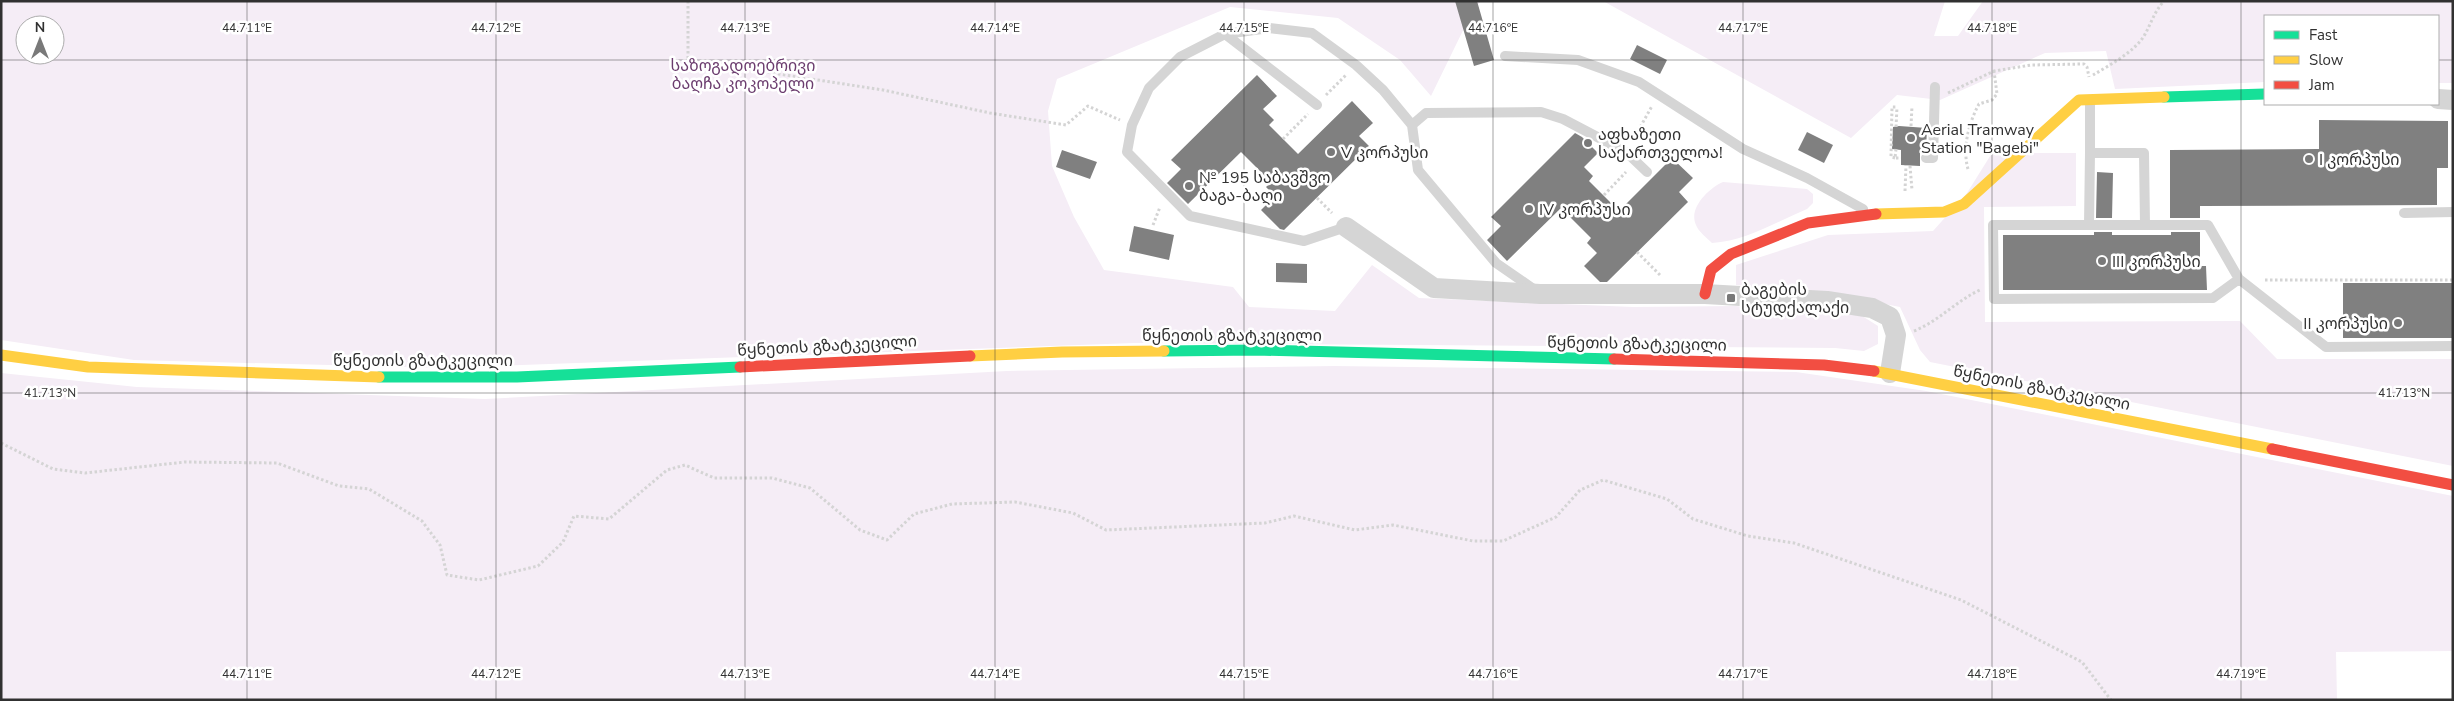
<svg xmlns="http://www.w3.org/2000/svg" width="2454" height="701" font-family="'Nunito Sans','Noto Sans Georgian',sans-serif">
<style>
.green{fill:#f5edf6;fill-rule:evenodd}
.building{fill:#808080}
.lines{fill:none;stroke-linecap:round;stroke-linejoin:round}
.path{stroke:#d4d4d4;stroke-width:3;stroke-dasharray:2.5 2.5;stroke-linecap:butt}
.lane{stroke:#d5d5d5;stroke-width:10}
.street{stroke:#d5d5d5;stroke-width:20}
.fast{stroke:#16e098;stroke-width:11}
.slow{stroke:#ffcf43;stroke-width:11}
.jam{stroke:#f24e42;stroke-width:11}
.ticks{fill:none;stroke:#313131;stroke-width:1;stroke-opacity:0.45}
.poi-dot{fill:#797979;stroke:#fff;stroke-width:2}
.labels{text-anchor:middle;stroke-width:5;stroke-linejoin:round;paint-order:stroke}
.park-label{font-size:16px;fill:#6b3c6e;stroke:#fff}
.poi-label{font-size:16px;fill:#313131;stroke:#fff;text-anchor:start}
.street-label{font-size:16px;fill:#313131;stroke:#fff}
.ticks-label{font-size:12px;text-anchor:middle;fill:#313131;stroke:#fff;stroke-width:5;stroke-linejoin:round;paint-order:stroke}
</style>
<rect width="100%" height="100%" fill="#fff"/>
<path class="green" d="M1 1H1481L1472 12 1431 96 1400 60 1338 18 1230 7 1057 79 1048 111 1052 166 1074 217 1104 270 1233 287 1249 307 1335 311 1372 265 1419 298 1633 307 1735 306 1859 314 1878 326V344L1864 351 1835 348 1134 343 442 368 134 360 1 340ZM25 25H55V55H25Z
M1603 1H1945L1934 36H1958L1983 1H2453V83H2438V16H2265V82L2115 89 2106 51 2045 53 1940 100 1897 95 1851 138Z
M1992 153H2076V206L1984 207 1985 322 2240 321 2277 359H2453V466L1930 362 1920 350 1900 307 1829 293 1736 285V265L1828 235 1933 231 1967 193Z
M1723 182 1807 189 1813 194V203L1807 209C1776 222 1746 241 1712 243 1707 238 1698 231 1696 225 1688 208 1709 188 1723 182Z
M1334 366 1796 372 1926 391 2453 496V651L2336 652 2337 700H1V373L137 387 485 399 1007 371Z"/>
<path class="building" d="M1455 1H1477L1494 60 1474 66Z
M1637 45 1667 60 1660 74 1630 59Z
M1257 75 1277 96 1263 109 1274 120 1269 125 1298 154 1352 101 1373 123 1359 136 1369 146 1284 230 1280 229 1261 210 1275 196 1266 187 1271 182 1241 152 1188 204 1167 183 1181 169 1171 160Z
M2319 120 2448 121V168H2437V205L2200 206V218H2170V150L2319 149Z
M1899 126 1927 128 1926 150H1920V166L1901 165V150L1892 149 1893 127Z
M1807 132 1833 145 1824 163 1798 150Z
M1575 133 1582 137 1598 153 1584 167 1593 176 1589 181 1619 211 1672 158 1693 178 1679 192 1688 202 1607 282H1600L1584 266 1597 253 1587 243 1591 238 1561 208 1507 261 1487 240 1501 226 1491 217Z
M1062 150 1097 162 1090 179 1056 167Z
M2097 172 2113 173 2112 218H2096Z
M1134 226 1174 235 1169 260 1129 251Z
M2094 232H2112V235H2171V232H2200V266H2206L2207 290H2003V235H2094Z
M1276 263 1307 264V283L1276 282Z
M2343 283H2453V338H2343Z"/>
<g class="lines">
<path class="path" d="M688 1V60L883 90 990 113 1066 125 1088 106 1120 120
M2093 75C2110 65 2134 52 2144 36 2151 24 2154 12 2164 1
M1948 93 1994 71 2031 65 2084 64 2087 67 2089 77
M1326 95 1346 75
M1911 126 1912 106
M1896 127 1897 107
M1283 139 1308 114
M1633 140 1652 106
M1896 149 1895 158H1901
M1895 158 1891 157 1892 107H1897
M1910 166 1912 190
M1968 169C1962 148 1969 122 1979 104L1992 100 1997 94 1994 71
M1905 191 1906 165
M1604 195 1626 172
M1317 198 1332 213
M1153 225 1160 207
M1637 252 1660 275
M2265 280H2453
M1914 331C1939 321 1956 301 1980 290
M1 443 53 469 85 473 185 462 277 463 339 486 369 489 422 521 440 545 447 575 479 580 538 566 563 542 574 516 609 519 667 470 685 465 714 478H772L810 488 860 530 887 540 914 514 952 504 1015 502 1073 513 1106 530 1265 523 1294 516 1355 530 1393 525 1473 541H1503L1556 517 1580 490 1603 480 1667 499 1693 519 1748 536 1794 543 1961 600 2082 662 2111 700"/>
<path class="lane" d="M1225 34 1317 105
M1505 56 1578 60 1639 82 1743 149 1807 178 1863 209
M2090 101V153H2144L2145 225H2208L2239 279 2326 347 2453 346
M1412 125 1426 113 1541 112 1563 119 1626 152 1647 172
M2090 153 2089 225H2145
M1926 158H1933L1935 87
M2404 213 2453 212
M2089 225H1993L1994 299 2213 298 2239 279
M1346 227 1304 241 1190 216 1127 152 1132 125 1149 88 1180 57 1225 34 1269 28 1312 33 1356 65 1383 90 1412 125 1418 170 1496 263 1535 290"/>
<path class="street" d="M2438 99 2453 100
M1346 227 1434 288 1540 294H1705L1827 301 1872 308 1890 317 1896 335 1890 373"/>
<path class="fast" d="M2164 97 2265 94
M1164 351 1257 350 1614 359
M379 377H517L740 367"/>
<path class="slow" d="M1876 214 1944 212 1964 204 2079 100 2164 97
M1 355 88 367 379 377
M970 356 1062 352 1164 351
M1874 371 2272 449"/>
<path class="jam" d="M1705 294 1711 270 1731 254 1808 223 1876 214
M1614 359 1824 365 1874 371
M740 367 970 356
M2272 449 2453 485"/>
</g>
<path class="ticks" d="M247 1V700M496 1V700M745 1V700M995 1V700M1244 1V700M1493 1V700M1743 1V700M1992 1V700M2241 1V700M1 60H2265M2438 60H2453M1 393H2453"/>
<g class="poi-dot">
<circle cx="1911" cy="138" r="5"/>
<circle cx="1588" cy="143" r="5"/>
<circle cx="1331" cy="152" r="5"/>
<circle cx="2309" cy="159" r="5"/>
<circle cx="1189" cy="186" r="5"/>
<circle cx="1529" cy="209" r="5"/>
<circle cx="2102" cy="261" r="5"/>
<rect x="1726" y="293" width="10" height="10" rx="2.5"/>
<circle cx="2398" cy="323" r="5"/>
</g>
<g class="labels">
<g class="park-label">
<text x="743" y="71">საზოგადოებრივი<tspan x="743" dy="18">ბაღჩა კოკოპელი</tspan></text>
</g>
<g class="poi-label">
<text x="1921" y="135">Aerial Tramway<tspan x="1921" dy="18">Station "Bagebi"</tspan></text>
<text x="1598" y="140">აფხაზეთი<tspan x="1598" dy="18">საქართველოა!</tspan></text>
<text x="1341" y="158">V კორპუსი</text>
<text x="2319" y="165">I კორპუსი</text>
<text x="1199" y="183">№ 195 საბავშვო<tspan x="1199" dy="18">ბაგა-ბაღი</tspan></text>
<text x="1539" y="215">IV კორპუსი</text>
<text x="2112" y="267">III კორპუსი</text>
<text x="1741" y="295">ბაგების<tspan x="1741" dy="18">სტუდქალაქი</tspan></text>
<text x="2388" y="329" text-anchor="end">II კორპუსი</text>
</g>
<g class="street-label">
<text x="1232" y="341">წყნეთის გზატკეცილი</text>
<text transform="translate(1637 343) rotate(1)" y="6">წყნეთის გზატკეცილი</text>
<text transform="translate(827 345) rotate(-3)" y="6">წყნეთის გზატკეცილი</text>
<text x="423" y="366">წყნეთის გზატკეცილი</text>
<text transform="translate(2042 387) rotate(11)" y="6">წყნეთის გზატკეცილი</text>
</g>
</g>
<g class="ticks-label">
<text x="247" y="32">44.711°E</text>
<text x="496" y="32">44.712°E</text>
<text x="745" y="32">44.713°E</text>
<text x="995" y="32">44.714°E</text>
<text x="1244" y="32">44.715°E</text>
<text x="1493" y="32">44.716°E</text>
<text x="1743" y="32">44.717°E</text>
<text x="1992" y="32">44.718°E</text>
<text x="50" y="397">41.713°N</text>
<text x="2404" y="397">41.713°N</text>
<text x="247" y="678">44.711°E</text>
<text x="496" y="678">44.712°E</text>
<text x="745" y="678">44.713°E</text>
<text x="995" y="678">44.714°E</text>
<text x="1244" y="678">44.715°E</text>
<text x="1493" y="678">44.716°E</text>
<text x="1743" y="678">44.717°E</text>
<text x="1992" y="678">44.718°E</text>
<text x="2241" y="678">44.719°E</text>
</g>
<rect width="2454" height="701" fill="none" stroke="#313131" stroke-width="5"/>
<rect x="2264" y="15" width="175" height="90" fill="#ffffff" stroke="#adadad"/>
<rect x="2274" y="31" width="25" height="8" fill="#16e098" stroke="#adadad"/>
<text x="2309" y="40" font-size="15" fill="#313131">Fast</text>
<rect x="2274" y="56" width="25" height="8" fill="#ffcf43" stroke="#adadad"/>
<text x="2309" y="65" font-size="15" fill="#313131">Slow</text>
<rect x="2274" y="81" width="25" height="8" fill="#f24e42" stroke="#adadad"/>
<text x="2309" y="90" font-size="15" fill="#313131">Jam</text>
<g transform="translate(40 40)"><circle r="24" fill="#ffffff" stroke="#adadad"/>
<path d="M0-4L9 19L0 12L-9 19Z" fill="#797979"/>
<text y="-8" font-size="14" font-weight="bold" text-anchor="middle" fill="#313131">N</text>
</g>
</svg>
